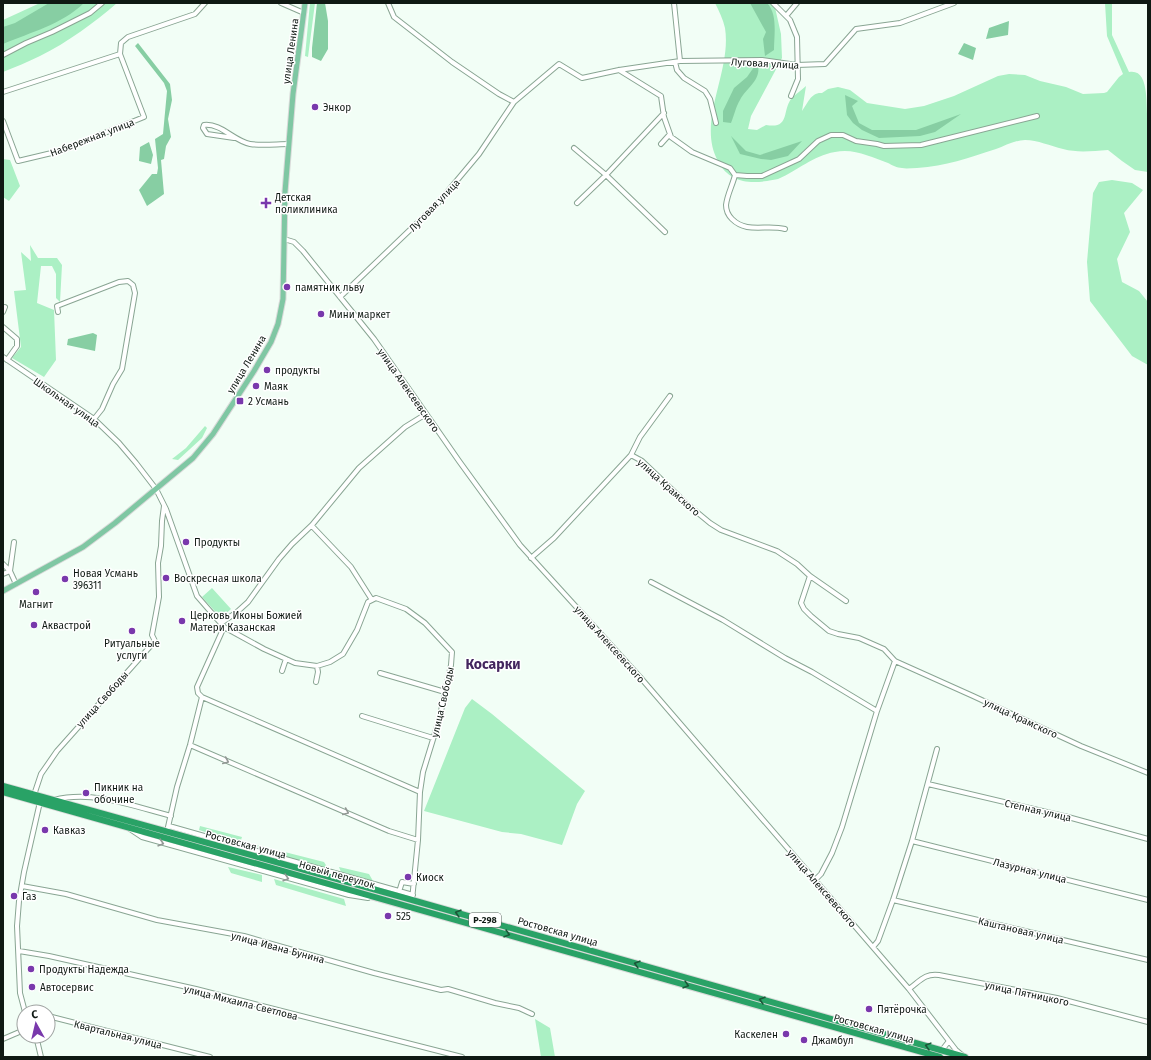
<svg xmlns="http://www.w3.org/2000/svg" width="1151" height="1060" font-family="'Fira Sans',sans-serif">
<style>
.green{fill:#abf0c4}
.water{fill:#87cea3}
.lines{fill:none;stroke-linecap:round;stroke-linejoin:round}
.minor-casing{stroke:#89a593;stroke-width:6}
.major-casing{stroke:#d9dad9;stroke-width:7}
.highway-casing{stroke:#d9dad9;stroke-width:8}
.minor{stroke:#fff;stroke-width:4}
.major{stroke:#7fc7a3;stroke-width:5}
.highway{stroke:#29a266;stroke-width:6}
.oneway{stroke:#939895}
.oneway2{stroke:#1b5738}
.poi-dot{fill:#7938ac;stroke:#fff;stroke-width:1.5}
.labels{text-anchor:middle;stroke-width:3;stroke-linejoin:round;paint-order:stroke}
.shield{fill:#fff;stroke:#575e5a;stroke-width:1}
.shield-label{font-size:9px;font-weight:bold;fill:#0f1913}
.street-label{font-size:10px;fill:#0f1913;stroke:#fff}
.poi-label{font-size:10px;fill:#0f1913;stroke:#fff;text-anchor:start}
.district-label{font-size:14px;font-weight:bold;fill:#43255e;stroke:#fff}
</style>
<rect width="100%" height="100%" fill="#f2fef6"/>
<path class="green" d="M40 3H117C94 23 68 42 40 56 28 62 15 67 3 72V20Z
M310 3H315L308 57 305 56Z
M715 3H774L781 34 782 58 751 116 748 129 757 130 766 125C790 129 782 112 791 99 795 94 802 90 806 86L802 111C808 103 811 92 822 93L828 89 838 87 850 90 867 103 905 109 924 106 954 96 998 76 1009 74 1025 75 1040 81 1066 87 1083 94 1104 93 1107 92 1119 77 1123 74 1107 36 1105 3H1112V35L1129 72C1151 68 1145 108 1148 122V172L1135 170 1122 161 1108 150C1092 151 1078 153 1063 149 1050 146 1038 140 1025 140 1015 140 1005 146 996 149 968 158 946 166 917 168 912 168 906 169 902 168 897 168 892 165 888 163 871 157 854 148 835 152 812 156 799 170 778 179 775 180 770 180 767 181 746 184 728 181 718 161 696 121 732 72 725 28 723 19 719 11 715 3Z
M3 159 10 160 20 186 9 201 3 197Z
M1112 180 1132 183 1143 190 1124 213 1130 232 1117 259 1122 282 1139 291 1148 302V365L1132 356 1090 301 1087 262 1093 193 1099 182Z
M30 245 38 258H57L62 265 60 302 56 298V274L52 266H41L37 303 54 310 56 360 44 377 12 358 21 347 14 291 26 290 21 252 31 261Z
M205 426 207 428 202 438 178 460 172 459 186 448Z
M212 588 231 609 221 618 202 597Z
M472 699 492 714 585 791 577 804 562 845 521 834 502 832 424 811 465 708Z
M200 826 242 837 240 843 199 830Z
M257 845 324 862 329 870 259 850Z
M228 867 262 875V882L231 873Z
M339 867 369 874 373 881 341 872Z
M274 879 344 899 346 906 276 885Z
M535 1019 550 1028 555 1057H541Z"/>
<path class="water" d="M49 3H84C61 25 31 32 3 44V27L15 23Z
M317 3H325L328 21V49L321 61 312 57V48Z
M750 3H767C778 14 774 36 774 50L765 56 763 39 766 32Z
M1009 21 1008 35 986 39 989 28Z
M138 43 170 84 172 100 168 119 171 137 166 146 164 159 161 160 164 194 147 206 139 190 152 174H157L158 168 155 139 163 134 167 91 164 83 135 46Z
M964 43 976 48 973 60 958 54Z
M758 65C761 81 747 87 740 100 736 106 734 116 731 123L723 122V111L734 88 747 77 754 67Z
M845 95 858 101 852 106 859 123 872 130H916L961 114 935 132 920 136 879 138 862 130 853 123 847 115Z
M731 136 746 151 760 155 802 141 788 156 771 160 761 159 740 154Z
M149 142 153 155 151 164 139 161 140 147Z
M93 333 97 335 95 351 67 345 68 339Z"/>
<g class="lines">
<defs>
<path id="minor" d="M281 3 304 13
M388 3 394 17 452 62 499 94 514 102 559 64 582 78 619 70 680 61 762 60 797 65 825 64 856 29 900 23 954 3
M674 3 680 61
M773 3 790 20 797 37 798 79 791 96
M786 16 797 3
M3 55 26 43 52 32 90 13 102 3
M675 62 677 70 684 78 705 91 710 99 716 123
M619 70 661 96 664 117 671 137 692 152 730 168 735 175 747 176H762L799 159 818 141 831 135H843L856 141 877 144 884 146 921 145 1037 116
M3 92 120 54
M3 121 18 161 60 151 144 117 120 54 121 43 128 37 195 14 205 3
M234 138 207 134 203 128 204 125C221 123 234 141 250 144 262 146 277 144 289 144
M661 144 670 134
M574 148 606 175 665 232
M735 175C733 184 727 195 726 205 726 210 728 215 732 219 747 234 766 224 785 229
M577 203 606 175 664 113
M284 239 294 242 303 251 374 339 459 461 520 545 640 677 909 989 949 1041
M340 297 438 203 479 154 514 102
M3 312 5 307
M58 312 57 306 119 282 128 281 133 285 135 293 122 369 113 384 102 409 94 419
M3 327 17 339V346L7 360
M3 357 94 419 119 443 136 463 156 489 166 509 197 596 224 627 264 649 295 663 317 666 330 662 343 654 357 630 368 602 376 598 406 609 425 623 452 652 451 665 439 720 423 772 420 792 418 840 412 900
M631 455 640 437 670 396
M312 526 351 567 372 600
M531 558 554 538 631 455 642 461 687 504 710 523 721 530 777 551 797 564 810 576 801 603 804 609 811 616 829 631 838 634 859 638 884 649 895 661 877 711 842 827 832 853 821 874 815 880
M3 564 10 571 14 542
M3 574 10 571 16 584
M810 576 846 601
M651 582 723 620 785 658 812 672 877 711
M221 623 237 612 248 602 279 559 292 544 312 525 359 468 405 427 426 414
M895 661 973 696 1081 746 1148 773
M282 671 286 659
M380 673 445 692
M316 682 318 672 317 666
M202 697 420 792
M362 716 433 738
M190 745 389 831 418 840
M928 784 1068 817 1148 839
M34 795 41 774 57 751 155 641 152 635 159 597 158 563 161 546 162 521 164 506
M54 800C93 790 133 806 171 816
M169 826 413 895
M168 827 177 787 190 745 202 697 198 693 197 687 224 627
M130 829 142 837 349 895 368 898
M912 841 1148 900
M22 886 66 894 157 920 244 936 374 973 441 990 448 989 495 1003 519 1008 532 1014
M399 892 402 882 414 884
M893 900 1148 960
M873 947 878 941 893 900 912 841 937 749
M19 951 49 956 196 989 462 1057
M909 989C920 981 925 973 939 975L1057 998 1148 1022
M25 1012 20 993 17 926 19 901 24 872 40 802
M48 1016 210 1057
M36 1036 41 1057
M3 1039 24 1030
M942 1050 949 1041 956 1050 962 1055"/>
<path id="major" d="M3 591 83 547 115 523 193 458 213 434 254 371 271 342 278 324 283 299 285 192 293 94 305 3"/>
<path id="highway" d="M3 786 398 896 965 1057
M3 792 940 1057"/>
</defs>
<use href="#minor" class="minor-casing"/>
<use href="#major" class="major-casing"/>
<use href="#highway" class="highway-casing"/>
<use href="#minor" class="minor"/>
<use href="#major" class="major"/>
<use href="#highway" class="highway"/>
</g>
<defs><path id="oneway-chevron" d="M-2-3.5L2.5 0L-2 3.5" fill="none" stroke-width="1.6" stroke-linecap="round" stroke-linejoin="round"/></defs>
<g class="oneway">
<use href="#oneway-chevron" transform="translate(226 761) rotate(23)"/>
<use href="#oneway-chevron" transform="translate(346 812) rotate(23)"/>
<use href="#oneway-chevron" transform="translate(161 843) rotate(16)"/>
<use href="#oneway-chevron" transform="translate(286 878) rotate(16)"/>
</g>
<g class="oneway2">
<use href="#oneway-chevron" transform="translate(458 913) rotate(-164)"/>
<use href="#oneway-chevron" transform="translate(507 934) rotate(16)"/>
<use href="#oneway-chevron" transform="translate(637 964) rotate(-164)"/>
<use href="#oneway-chevron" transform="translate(686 985) rotate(16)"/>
<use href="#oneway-chevron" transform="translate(762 1000) rotate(-164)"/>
<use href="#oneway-chevron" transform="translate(928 1046) rotate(-165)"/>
</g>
<g class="poi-dot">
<circle cx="315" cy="107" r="4"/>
<path d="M264 197h4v4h4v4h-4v4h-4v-4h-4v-4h4z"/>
<circle cx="287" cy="287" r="4"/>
<circle cx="321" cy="314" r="4"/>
<circle cx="267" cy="370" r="4"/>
<circle cx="256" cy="386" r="4"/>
<rect x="236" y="397" width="8" height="8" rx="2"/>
<circle cx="186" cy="542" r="4"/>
<circle cx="166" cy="578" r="4"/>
<circle cx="65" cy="579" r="4"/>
<circle cx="36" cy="592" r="4"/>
<circle cx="182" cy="621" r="4"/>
<circle cx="34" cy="625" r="4"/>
<circle cx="132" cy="631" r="4"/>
<circle cx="86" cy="793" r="4"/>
<circle cx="45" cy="830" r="4"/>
<circle cx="408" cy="877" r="4"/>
<circle cx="14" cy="896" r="4"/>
<circle cx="388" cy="916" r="4"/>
<circle cx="31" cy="969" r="4"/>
<circle cx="32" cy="987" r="4"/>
<circle cx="869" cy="1009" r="4"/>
<circle cx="786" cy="1034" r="4"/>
<circle cx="804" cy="1040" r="4"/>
</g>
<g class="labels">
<rect class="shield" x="469" y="913" width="32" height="14" rx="3"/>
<g class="shield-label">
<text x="485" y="923">Р-298</text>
</g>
<g class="street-label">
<text transform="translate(290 51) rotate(-82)" y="4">улица Ленина</text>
<text transform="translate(765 63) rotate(3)" y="4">Луговая улица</text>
<text transform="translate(92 137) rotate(-21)" y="4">Набережная улица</text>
<text transform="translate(434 205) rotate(-46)" y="4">Луговая улица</text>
<text transform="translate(246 364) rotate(-59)" y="4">улица Ленина</text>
<text transform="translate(409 390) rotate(55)" y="4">улица Алексеевского</text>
<text transform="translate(67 402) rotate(35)" y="4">Школьная улица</text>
<text transform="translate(669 487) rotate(42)" y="4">улица Крамского</text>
<text transform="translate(610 644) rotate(48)" y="4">улица Алексеевского</text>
<text transform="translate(102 699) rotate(-48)" y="4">улица Свободы</text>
<text transform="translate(442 702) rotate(-77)" y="4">улица Свободы</text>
<text transform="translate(1021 718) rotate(25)" y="4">улица Крамского</text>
<text transform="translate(1038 810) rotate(13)" y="4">Степная улица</text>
<text transform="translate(246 844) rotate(15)" y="4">Ростовская улица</text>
<text transform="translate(1030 870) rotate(14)" y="4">Лазурная улица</text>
<text transform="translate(337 874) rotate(16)" y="4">Новый переулок</text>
<text transform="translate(822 888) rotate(49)" y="4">улица Алексеевского</text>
<text transform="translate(1021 930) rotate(13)" y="4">Каштановая улица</text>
<text transform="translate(558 931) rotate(16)" y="4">Ростовская улица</text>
<text transform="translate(278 947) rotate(15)" y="4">улица Ивана Бунина</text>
<text transform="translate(1027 993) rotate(12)" y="4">улица Пятницкого</text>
<text transform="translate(241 1002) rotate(14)" y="4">улица Михаила Светлова</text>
<text transform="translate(874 1028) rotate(16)" y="4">Ростовская улица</text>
<text transform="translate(118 1034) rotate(14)" y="4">Квартальная улица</text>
</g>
<g class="poi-label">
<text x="323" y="111">Энкор</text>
<text x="275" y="201">Детская<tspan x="275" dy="12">поликлиника</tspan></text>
<text x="295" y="291">памятник льву</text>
<text x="329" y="318">Мини маркет</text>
<text x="275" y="374">продукты</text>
<text x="264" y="390">Маяк</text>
<text x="248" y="405">2 Усмань</text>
<text x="194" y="546">Продукты</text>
<text x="73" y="577">Новая Усмань<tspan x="73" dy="12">396311</tspan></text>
<text x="174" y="582">Воскресная школа</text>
<text x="36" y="608" text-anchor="middle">Магнит</text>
<text x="190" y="619">Церковь Иконы Божией<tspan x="190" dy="12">Матери Казанская</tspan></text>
<text x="42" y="629">Аквастрой</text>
<text x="132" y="647" text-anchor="middle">Ритуальные<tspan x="132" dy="12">услуги</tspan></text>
<text x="94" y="791">Пикник на<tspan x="94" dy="12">обочине</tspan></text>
<text x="53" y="834">Кавказ</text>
<text x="416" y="881">Киоск</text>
<text x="22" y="900">Газ</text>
<text x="396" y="920">525</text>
<text x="39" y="973">Продукты Надежда</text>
<text x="40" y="991">Автосервис</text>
<text x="877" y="1013">Пятёрочка</text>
<text x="778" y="1038" text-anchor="end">Каскелен</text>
<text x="812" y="1044">Джамбул</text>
</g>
<g class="district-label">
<text x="493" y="669">Косарки</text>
</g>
</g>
<rect width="1151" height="1060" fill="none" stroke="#0f1913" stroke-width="8"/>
<g transform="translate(36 1024) rotate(352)"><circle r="19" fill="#ffffff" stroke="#9fa3a1"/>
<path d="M0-3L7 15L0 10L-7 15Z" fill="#7938ac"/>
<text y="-6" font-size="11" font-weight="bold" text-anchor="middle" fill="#0f1913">С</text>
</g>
</svg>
